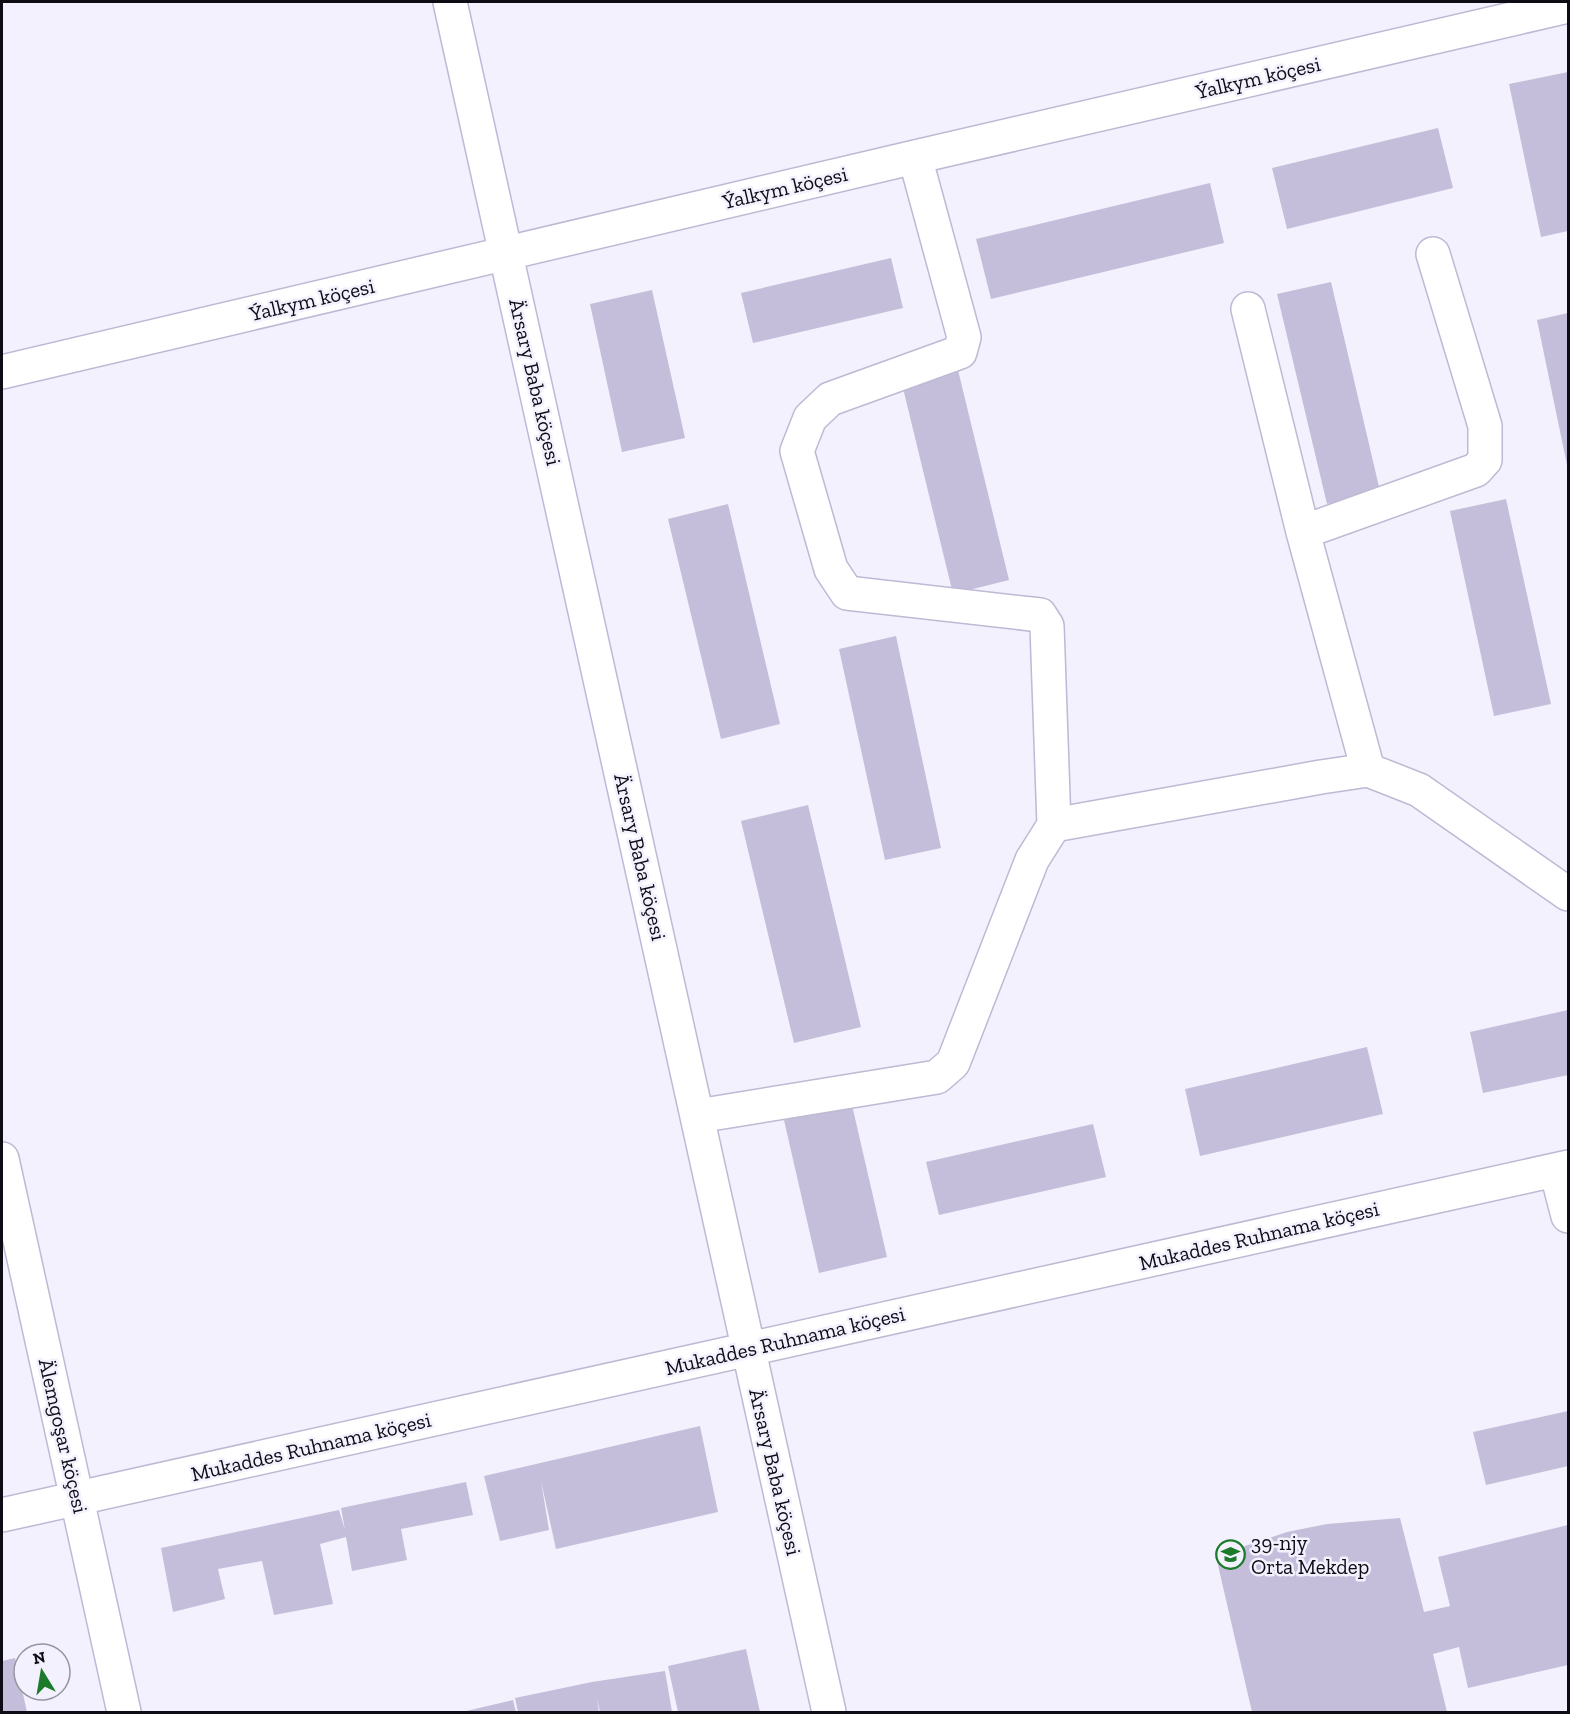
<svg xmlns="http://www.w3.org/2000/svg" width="1570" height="1714" font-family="'Zilla Slab',serif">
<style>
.building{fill:#c4beda}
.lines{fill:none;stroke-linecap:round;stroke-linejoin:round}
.minor-casing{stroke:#beb9d4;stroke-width:36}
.minor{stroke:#fff;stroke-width:33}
.labels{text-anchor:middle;stroke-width:5;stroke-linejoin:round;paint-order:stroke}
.street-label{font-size:21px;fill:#0e0b15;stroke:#f3f1fd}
.poi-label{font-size:21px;fill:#0e0b15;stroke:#f3f1fd;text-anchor:start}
</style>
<rect width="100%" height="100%" fill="#f3f1fd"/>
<path class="building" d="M1568 72V231L1541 237 1509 84Z
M1438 128 1453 188 1287 229 1272 168Z
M1210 183 1224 243 991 299 976 239Z
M891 258 903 308 753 343 741 293Z
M1331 282 1380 491 1327 504 1277 294Z
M652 290 685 438 622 452 590 304Z
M1568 313V465H1567L1537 320Z
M958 370 1009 580 953 594 902 384Z
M1506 499 1551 704 1494 716 1450 511Z
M728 504 780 724 721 739 668 519Z
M896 636 941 848 885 860 839 649Z
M808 805 861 1027 794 1043 741 821Z
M1568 1010V1075L1483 1093 1470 1032Z
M1367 1047 1383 1114 1200 1156 1185 1089Z
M852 1105 887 1257 819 1273 784 1120Z
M1093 1124 1106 1177 939 1215 926 1162Z
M1568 1411V1466L1486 1485 1473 1432Z
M700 1426 718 1512 556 1549 541 1481 549 1530 500 1541 484 1476Z
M466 1482 473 1515 401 1529 407 1560 352 1571 346 1537 320 1544 333 1604 274 1615 262 1561 218 1569 225 1599 173 1612 161 1548 339 1510 345 1530 341 1508Z
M1400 1518 1424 1612 1450 1606 1438 1557 1568 1525V1665L1468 1688 1459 1647 1433 1654 1447 1712H1252L1217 1561 1245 1546 1287 1532 1327 1524Z
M746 1649 760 1712H678L668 1666Z
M15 1658 27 1712H2V1661Z
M665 1671 672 1712H600L597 1699 599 1712H518L515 1698 592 1682Z
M513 1700 516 1712H462Z"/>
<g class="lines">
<defs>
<path id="minor" d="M450 2 829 1712
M1248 309 1303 532
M2 372 915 157 1568 6
M1368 770 1303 532 1476 470 1485 460V426L1433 254
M1054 825 1321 777 1368 770 1419 790 1568 894
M698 1116 937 1077 953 1063 1032 860 1054 825 1047 626 1040 615 847 593 831 569 797 451 810 418 830 399 960 352 964 337 915 157
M2 1159 124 1712
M1556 1170 1568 1216
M2 1515 1568 1167"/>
</defs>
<use href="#minor" class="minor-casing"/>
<use href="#minor" class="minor"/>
</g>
<defs>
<symbol id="school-ring" viewBox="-11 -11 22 22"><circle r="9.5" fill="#f3f1fd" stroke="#1c7a2b" stroke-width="1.5"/><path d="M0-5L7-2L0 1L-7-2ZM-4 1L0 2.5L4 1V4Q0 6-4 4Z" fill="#1c7a2b"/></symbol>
</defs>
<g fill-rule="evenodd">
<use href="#school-ring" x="1214" y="1538" width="33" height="33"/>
</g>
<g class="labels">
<g class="street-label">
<text transform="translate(1258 78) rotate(-13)" y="7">Ýalkym köçesi</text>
<text transform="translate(785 188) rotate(-13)" y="7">Ýalkym köçesi</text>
<text transform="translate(312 300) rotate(-13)" y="7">Ýalkym köçesi</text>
<text transform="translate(535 382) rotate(77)" y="7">Ärsary Baba köçesi</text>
<text transform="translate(640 857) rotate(77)" y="7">Ärsary Baba köçesi</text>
<text transform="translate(1259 1236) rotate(-13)" y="7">Mukaddes Ruhnama köçesi</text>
<text transform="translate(785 1341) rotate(-13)" y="7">Mukaddes Ruhnama köçesi</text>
<text transform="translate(63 1436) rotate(77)" y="7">Älemgoşar köçesi</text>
<text transform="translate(311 1447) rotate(-13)" y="7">Mukaddes Ruhnama köçesi</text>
<text transform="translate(775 1472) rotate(77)" y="7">Ärsary Baba köçesi</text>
</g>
<g class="poi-label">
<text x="1251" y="1550">39-njy<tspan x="1251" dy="24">Orta Mekdep</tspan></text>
</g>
</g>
<rect width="1570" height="1714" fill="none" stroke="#0e0b15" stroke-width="6"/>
<g transform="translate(42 1672) rotate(349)"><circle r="28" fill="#f3f1fd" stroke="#9795a0" stroke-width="1.5"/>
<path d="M0-4.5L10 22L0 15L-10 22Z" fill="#1c7a2b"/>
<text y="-9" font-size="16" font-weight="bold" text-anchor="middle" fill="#0e0b15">N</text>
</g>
</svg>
